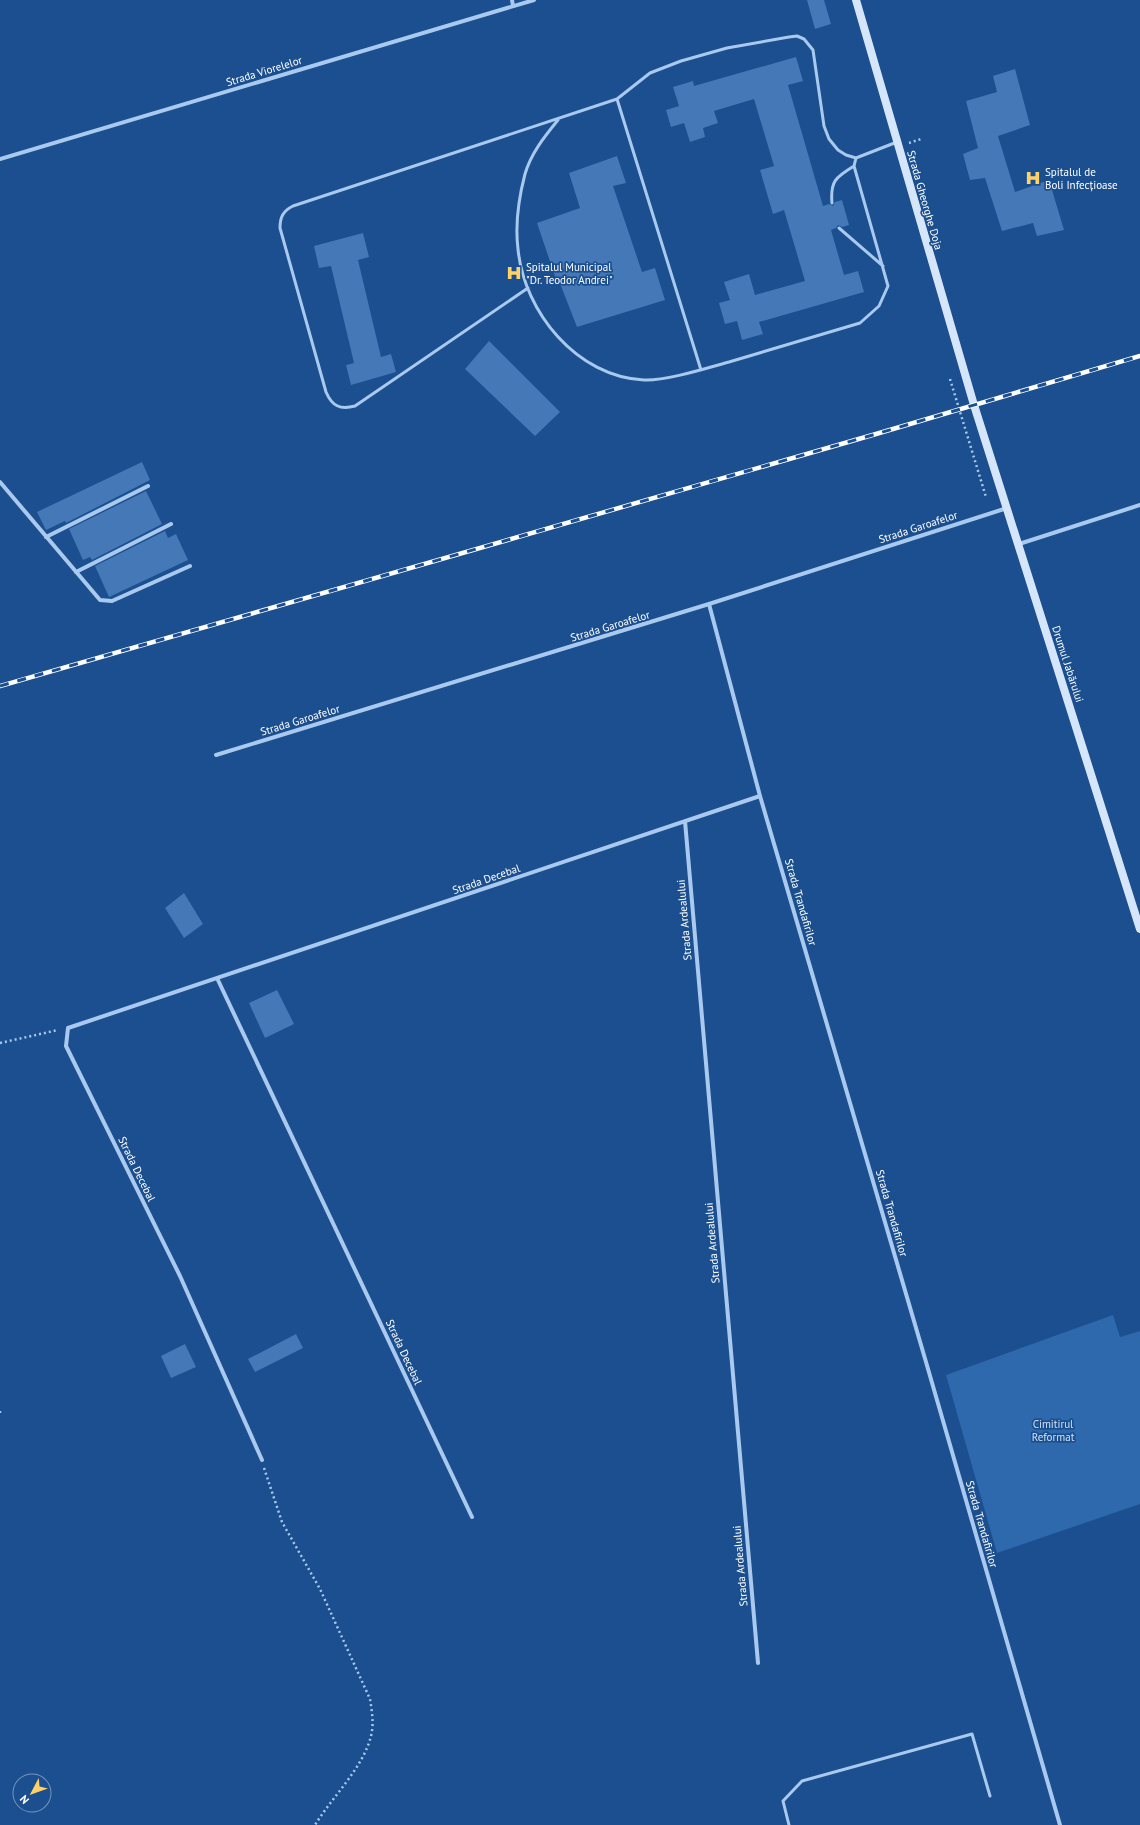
<svg xmlns="http://www.w3.org/2000/svg" width="1140" height="1825" font-family="'PT Sans',sans-serif">
<style>
.green{fill:#2e69ad}
.building{fill:#4478b7}
.lines{fill:none;stroke-linecap:round;stroke-linejoin:round}
.path{stroke:#a9c9ee;stroke-width:2.5;stroke-dasharray:2 3;stroke-linecap:butt}
.lane{stroke:#a9c9ee;stroke-width:3}
.street{stroke:#a9c9ee;stroke-width:4}
.secondary{stroke:#d6e6fa;stroke-width:8}
.rail-casing{stroke:#fff;stroke-width:4.5}
.rail{stroke:#1b4f8f;stroke-width:3;stroke-dasharray:9;stroke-linecap:butt}
.labels{text-anchor:middle;stroke-width:3.5;stroke-linejoin:round;paint-order:stroke}
.street-label{font-size:11px;fill:#fff;stroke:#1b4f8f}
.poi-label{font-size:11px;fill:#fff;stroke:#1b4f8f;text-anchor:start}
.park-label{font-size:11px;fill:#cfe3fa;stroke:#1b4f8f}
</style>
<rect width="100%" height="100%" fill="#1b4f8f"/>
<path class="green" d="M1113 1315 1120 1337 1140 1331V1504L997 1553 946 1375Z"/>
<path class="building" d="M807 0H824L831 24 815 29Z
M796 57 803 81 788 85 823 206 829 204 833 206 835 202 842 200 849 225 842 227 838 225 836 228 831 230 844 275 858 271 864 292 759 322 763 334 742 340 737 321 725 324 719 303 730 300 724 282 749 274 755 295 805 281 784 210 773 214 760 170 774 166 754 99 714 111 718 123 703 128 705 137 690 142 684 123 671 127 666 110 679 106 673 87 693 81 694 86Z
M1015 69 1030 125 998 136 1015 192 1049 180 1064 230 1037 236 1033 223 1002 231 985 178 970 180 963 154 978 148 966 101 997 92 993 76Z
M617 156 626 183 613 186 642 272 655 268 665 300 577 327 559 281 557 282 537 223 580 208 569 173Z
M363 233 369 257 358 260 381 357 391 354 396 372 351 385 346 365 354 363 331 266 319 268 314 246Z
M489 341 560 412 535 436 465 369Z
M142 462 150 480 66 523 65 521 46 530 37 512Z
M146 491 162 524 92 560 90 557 83 560 69 529Z
M165 531 168 538 176 534 188 560 109 597 95 566Z
M184 893 203 924 184 938 165 908Z
M277 990 294 1024 265 1038 249 1003Z
M296 1334 303 1348 255 1372 248 1359Z
M185 1344 196 1367 171 1378 161 1356Z"/>
<g class="lines">
<path class="path" d="M909 143 921 139
M950 379 986 497
M0 1043 58 1030
M0 1411V1416
M264 1468 282 1522 320 1589 370 1699C372 1711 374 1724 371 1736 363 1768 332 1797 315 1825"/>
<path class="lane" d="M617 99 701 370
M558 120C545 136 531 153 525 174 519 197 515 225 518 249 524 312 577 377 644 380 666 381 707 368 729 362 773 349 817 336 860 323L879 306 888 286 854 166 856 158
M832 203C830 181 836 177 854 166
M839 228 883 266
M528 288 355 406C340 410 332 406 326 392L280 228C280 217 283 211 293 206L617 99 650 73 681 61 727 48 789 37 797 36 804 39 813 50 824 126 829 139 838 150 846 155 856 158 897 142
M789 1825 783 1801 802 1781 972 1734 990 1796"/>
<path class="street" d="M512 0 513 6
M0 159 534 0
M0 482 100 600 112 601 190 566
M46 537 148 486
M1019 544 1140 505
M76 572 171 524
M709 604 760 796 926 1362 1060 1825
M216 755 709 604 1007 508
M685 821 758 1663
M217 978 472 1517
M262 1460 180 1276 66 1046 68 1028 760 796"/>
<path class="secondary" d="M856 0 974 405 1140 929"/>
<defs>
<path id="rail" d="M0 686 876 434 1140 356"/>
</defs>
<use href="#rail" class="rail-casing"/>
<use href="#rail" class="rail"/>
</g>
<defs>
<symbol id="hospital-bare" viewBox="-9 -9 18 18"><path d="M-5-5h3v3.5h4V-5h3V5h-3V1.5h-4V5h-3Z" fill="#ffd166" stroke="#1b4f8f" stroke-width="2.5" paint-order="stroke"/></symbol>
</defs>
<g fill-rule="evenodd">
<use href="#hospital-bare" x="1022" y="167" width="22" height="22"/>
<use href="#hospital-bare" x="503" y="262" width="22" height="22"/>
</g>
<g class="labels">
<g class="street-label">
<text transform="translate(264 71) rotate(-17)" y="4">Strada Viorelelor</text>
<text transform="translate(925 200) rotate(74)" y="4">Strada Gheorghe Doja</text>
<text transform="translate(918 527) rotate(-18)" y="4">Strada Garoafelor</text>
<text transform="translate(610 626) rotate(-17)" y="4">Strada Garoafelor</text>
<text transform="translate(1068 664) rotate(72)" y="4">Drumul Jabărului</text>
<text transform="translate(300 720) rotate(-17)" y="4">Strada Garoafelor</text>
<text transform="translate(486 879) rotate(-19)" y="4">Strada Decebal</text>
<text transform="translate(801 902) rotate(74)" y="4">Strada Trandafirilor</text>
<text transform="translate(684 920) rotate(-95)" y="4">Strada Ardealului</text>
<text transform="translate(137 1169) rotate(64)" y="4">Strada Decebal</text>
<text transform="translate(892 1213) rotate(74)" y="4">Strada Trandafirilor</text>
<text transform="translate(712 1243) rotate(-95)" y="4">Strada Ardealului</text>
<text transform="translate(404 1352) rotate(65)" y="4">Strada Decebal</text>
<text transform="translate(982 1524) rotate(74)" y="4">Strada Trandafirilor</text>
<text transform="translate(740 1566) rotate(-95)" y="4">Strada Ardealului</text>
</g>
<g class="poi-label">
<text x="1045" y="176">Spitalul de<tspan x="1045" dy="13">Boli Infecțioase</tspan></text>
<text x="526" y="271">Spitalul Municipal<tspan x="526" dy="13">"Dr. Teodor Andrei"</tspan></text>
</g>
<g class="park-label">
<text x="1053" y="1428">Cimitirul<tspan x="1053" dy="13">Reformat</tspan></text>
</g>
</g>
<g transform="translate(32 1793) rotate(229)"><circle r="19" fill="#1b4f8f" stroke="#7695bc"/>
<path d="M0-3L7 15L0 10L-7 15Z" fill="#ffd166"/>
<text y="-6" font-size="11" font-weight="bold" text-anchor="middle" fill="#ffffff">N</text>
</g>
</svg>
